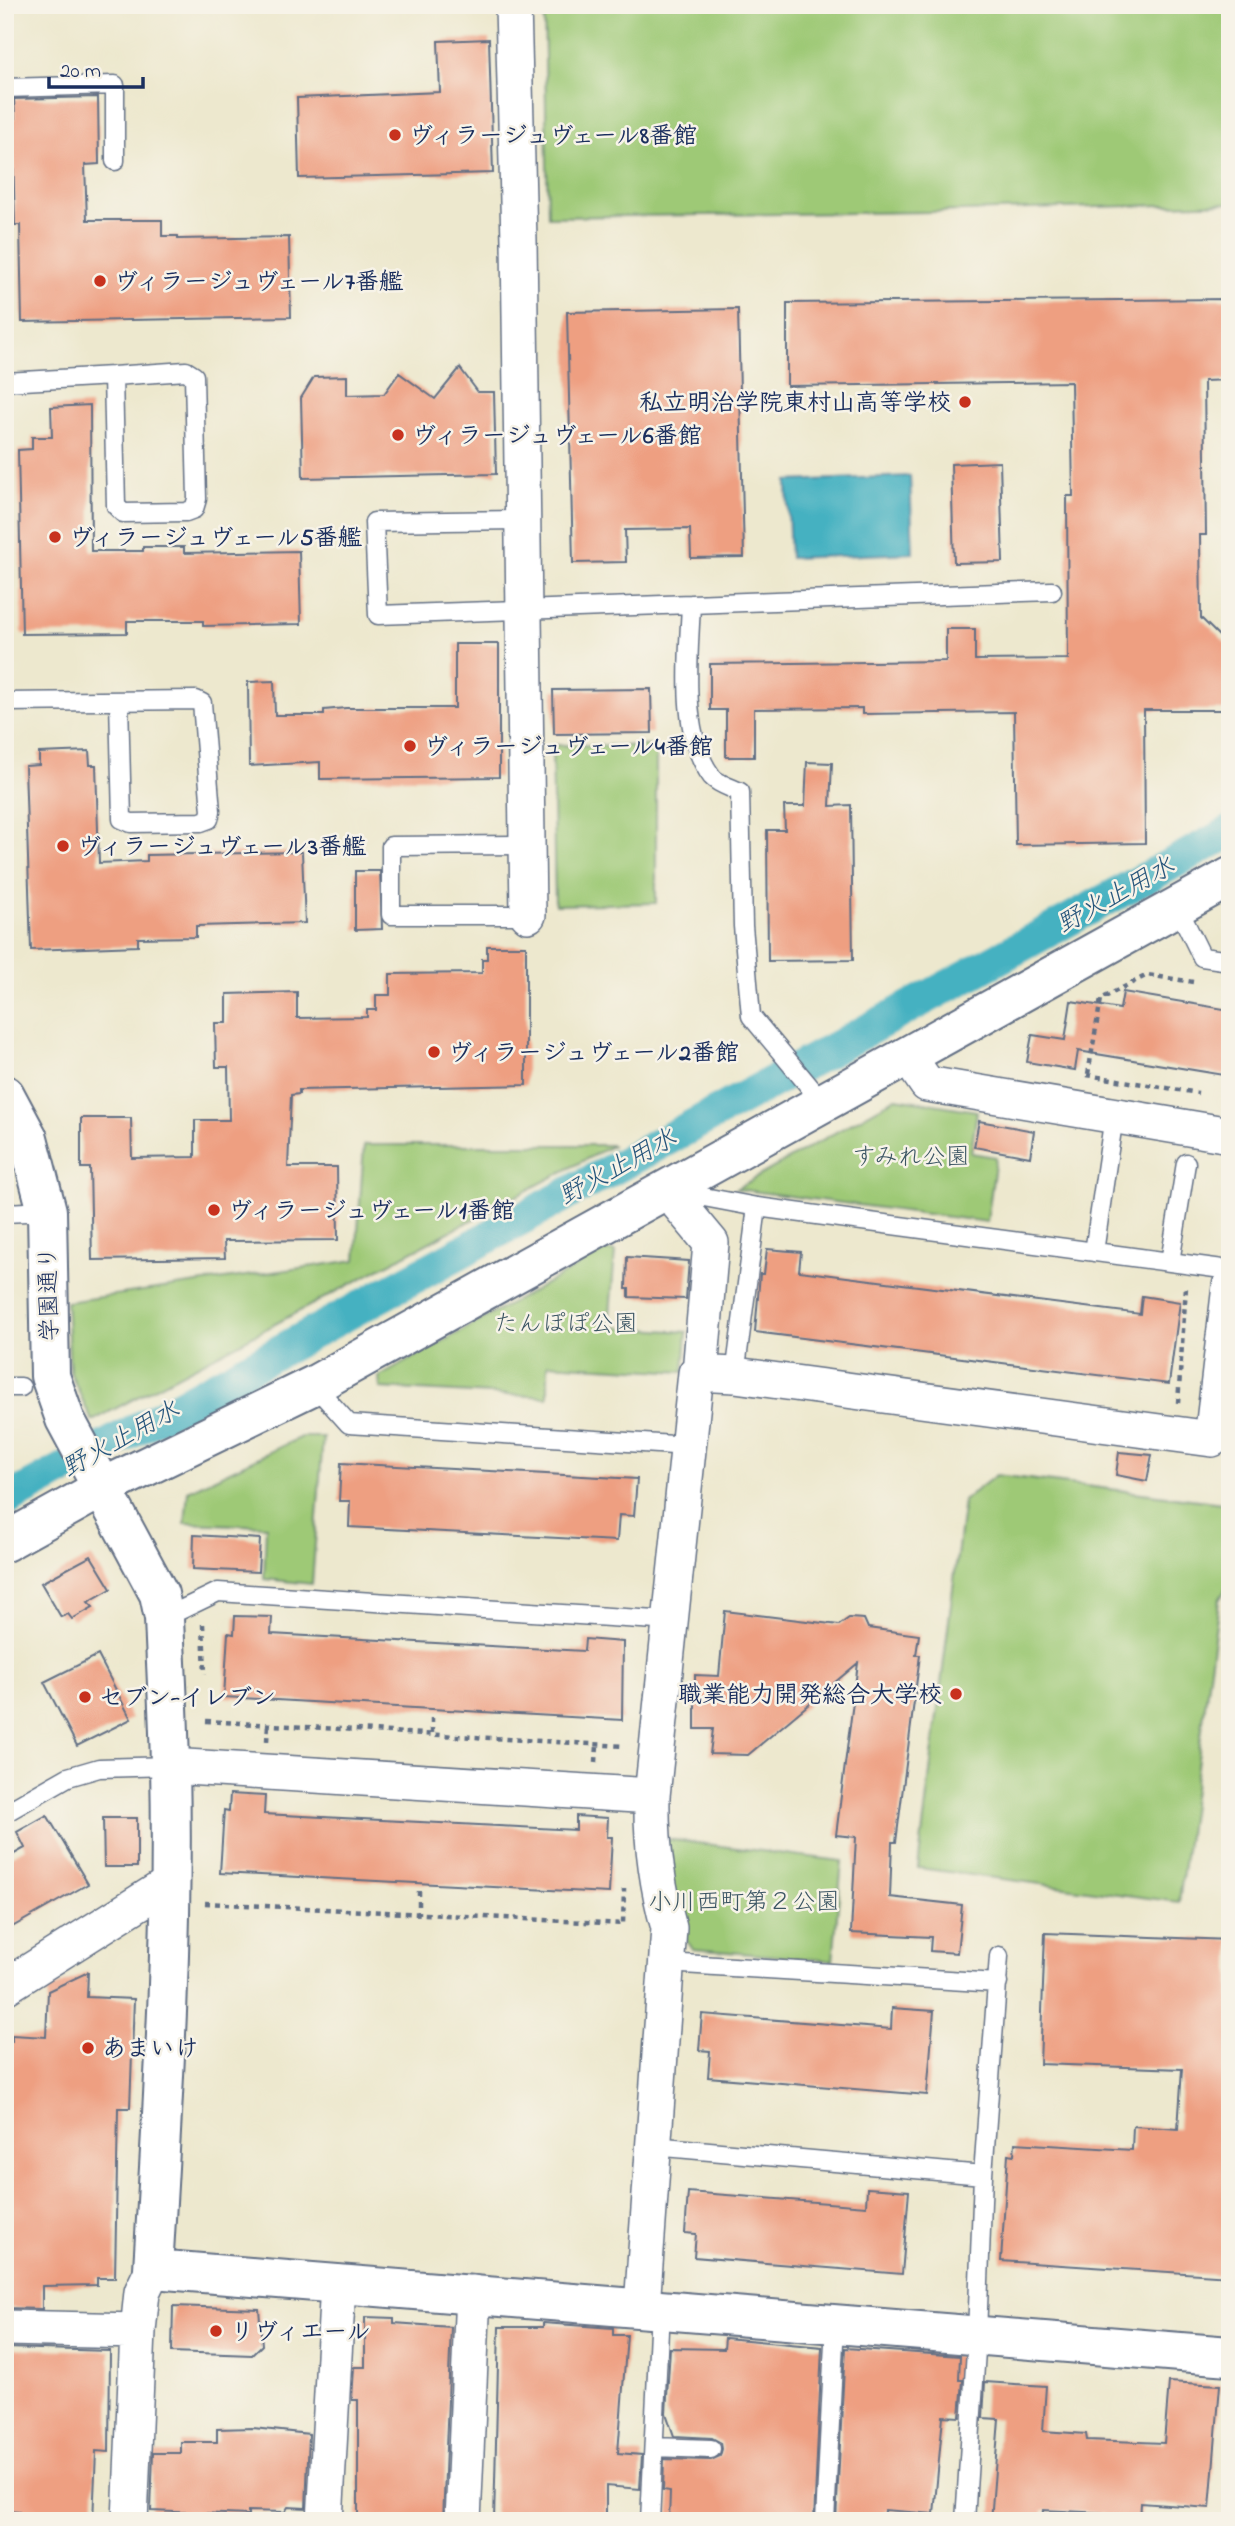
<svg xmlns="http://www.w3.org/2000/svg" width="1235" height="2526" font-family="'Indie Flower','Klee One',sans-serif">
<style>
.green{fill:#9ec976;stroke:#5c7c6a;stroke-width:2}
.water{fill:#44b1c1;stroke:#307090;stroke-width:2}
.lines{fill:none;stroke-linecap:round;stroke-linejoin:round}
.canal{stroke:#44b1c1;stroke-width:33}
.building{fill:#ee9f81}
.lane-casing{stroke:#647085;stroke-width:21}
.street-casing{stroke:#647085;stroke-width:38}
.secondary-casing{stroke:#647085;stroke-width:42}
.path{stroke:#647085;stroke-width:4.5;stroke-dasharray:5 5;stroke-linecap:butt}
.lane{stroke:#fff;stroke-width:18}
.street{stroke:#fff;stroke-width:35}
.secondary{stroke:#fff;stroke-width:38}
.poi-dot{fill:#c8321e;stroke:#f7f3e8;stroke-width:2.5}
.labels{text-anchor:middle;stroke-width:5;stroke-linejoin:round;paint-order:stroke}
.poi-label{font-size:24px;font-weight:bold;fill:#1b2f5e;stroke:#f7f3e8;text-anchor:start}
.park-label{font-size:24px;fill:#3c5664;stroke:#f7f3e8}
.street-label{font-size:24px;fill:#1b2f5e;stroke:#f7f3e8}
.water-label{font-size:26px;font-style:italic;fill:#27567c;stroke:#f7f3e8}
</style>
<rect width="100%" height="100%" fill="#f7f3e8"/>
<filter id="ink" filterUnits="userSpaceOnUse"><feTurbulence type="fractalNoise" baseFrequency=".0143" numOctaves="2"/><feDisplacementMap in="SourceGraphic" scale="14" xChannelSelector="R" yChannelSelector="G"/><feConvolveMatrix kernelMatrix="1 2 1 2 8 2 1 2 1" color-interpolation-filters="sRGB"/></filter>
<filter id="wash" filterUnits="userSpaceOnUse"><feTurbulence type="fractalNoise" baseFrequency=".00686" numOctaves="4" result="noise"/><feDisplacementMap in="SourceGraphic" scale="28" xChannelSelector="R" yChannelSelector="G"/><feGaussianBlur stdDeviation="1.57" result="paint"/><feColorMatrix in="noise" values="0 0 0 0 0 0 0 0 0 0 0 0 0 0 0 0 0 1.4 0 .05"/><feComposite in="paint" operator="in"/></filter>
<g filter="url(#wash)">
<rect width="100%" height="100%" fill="#ede8ce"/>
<path class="green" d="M544 5H1230V203L930 212 548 217Z
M552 745 656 746V903L555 905Z
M896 1098 977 1111 971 1153 996 1157 987 1222 736 1189Z
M364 1145H613L92 1421 70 1372 66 1302 356 1260Z
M605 1251H615L609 1327 687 1332 684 1372 548 1364V1397L380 1388 379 1377Z
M301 1437H323L312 1584 264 1579 266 1526 185 1523 188 1491Z
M996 1475 1230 1504V1582L1219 1600 1179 1902 918 1868 964 1500Z
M665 1839 842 1861 833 1961 693 1949 678 1930Z"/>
<path class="water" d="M910 476 913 553 790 558 787 481Z"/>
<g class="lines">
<path class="canal" d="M5 1501 1230 832"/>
</g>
<g id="blocks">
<path class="building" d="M489 39 493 173 299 178 297 98 440 92 438 41Z
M98 97 99 164 85 165 87 220H162V236H178V239L289 237 291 317 22 322 20 225H15L12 118H15L14 99Z
M1230 299V380L1204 381 1206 535H1200L1201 618 1230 647V710H1144L1145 843 1016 845 1014 712 862 714V708L754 709V757H726V710H710V664L946 661V629H975V660L1068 659 1067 496H1073L1071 382 787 386V303Z
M738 309 744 557 691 558 690 529 625 530 626 562 573 563 567 312Z
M460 368 478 392H494L496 474 303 478 301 398 314 377 347 376V395L384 394 399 373 435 399Z
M90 405 91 551H143V547H184V553L299 551 301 624 203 626V621H127V633L22 634 18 450 32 449V437H52L51 407Z
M1000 462 1003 562 954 563 951 464Z
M455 644H499V777L320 779V762L249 766 248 682 274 681 275 715H324V710L346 708H455Z
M651 689 652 733 554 734 553 690Z
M89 751 90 765H96L99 863 147 861V855L302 852 305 923 196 926V937L138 938V946L31 950 25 766 39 765V753Z
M807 762 832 763 830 806 851 805 853 960 768 961 767 830H785L784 806H805Z
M355 871H380L382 929 355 930Z
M487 946H526V1085L299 1090V1094L291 1095 288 1167H337L338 1240 224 1241 225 1258 92 1260 90 1168H81V1118H131L132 1158 195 1157V1120H229L228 1067H216L215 1023H227V994L297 992V1018L367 1017V1010H376V995H390V974L482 973V959H487Z
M1123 992 1230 1010V1076L1078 1051 1075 1070 1027 1062 1032 1035 1065 1040 1071 1001 1120 1009Z
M979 1121 1034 1131 1030 1157 974 1147Z
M767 1249 801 1252 799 1271 1140 1314 1142 1296 1180 1302 1169 1384 755 1332 760 1274H764Z
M627 1257 689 1261 686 1299 629 1297V1289H626Z
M1119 1452 1152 1455 1147 1481 1116 1475Z
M341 1463 637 1479 634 1516 619 1515 617 1541 349 1527 350 1501H339Z
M194 1535 260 1539 258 1572 193 1569Z
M91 1556 111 1589 88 1602 93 1607 72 1619 68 1614 61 1617 41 1583Z
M725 1611 839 1625 849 1618 864 1619 868 1628 919 1635 916 1655H920L896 1842H892L890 1897 962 1905 957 1953 930 1951 931 1937 851 1933 856 1837 836 1835 858 1663 748 1755 710 1754 713 1729H695V1675L719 1676Z
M235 1616 272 1617 271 1634 584 1651 585 1639 623 1642 622 1720 224 1697 228 1633 234 1634Z
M98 1655 131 1719 77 1746 44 1682Z
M230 1794 265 1796 264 1814 576 1830V1816L608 1818 607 1837H612L609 1893 220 1873 224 1810 229 1811Z
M47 1815 88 1884 5 1931V1859L25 1848 17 1832Z
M103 1818H137V1867H104Z
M1045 1933 1230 1940V2080L1225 2148 1230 2149V2276L1001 2261 1008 2154 1014 2155 1015 2143 1132 2150 1133 2126 1178 2129 1182 2069 1040 2064Z
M88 1972 87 1997 134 1999 130 2108H118L115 2278H97V2285L42 2286V2309L5 2308 7 2042H12V2035L46 2037 48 1991Z
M892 2008 934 2011 927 2095 708 2077 710 2051 699 2050 702 2014 891 2029Z
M867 2188 909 2191 902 2274 694 2257 696 2234 685 2233 688 2192 866 2206Z
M173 2306 259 2309 262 2345 252 2355 172 2352Z
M365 2317 394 2318V2323L451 2327 443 2521 358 2517V2400H352L354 2367H365Z
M543 2323 613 2328V2335H627L618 2453 642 2455 640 2489 606 2486V2521L494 2520 499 2327H543Z
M725 2338 822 2347 814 2521H669L670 2491 663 2490 664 2459 711 2460 720 2456 722 2449 721 2443 712 2438 674 2436 666 2413 670 2348 724 2349Z
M5 2348 110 2351 109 2452 96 2451 93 2521H18L19 2512 5 2511Z
M845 2348 960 2356 959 2380H963L960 2417 943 2416 934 2514 885 2510 884 2521H836Z
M985 2382 1046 2386 1043 2431 1086 2434 1087 2440 1164 2443 1169 2382 1220 2385 1210 2508 1141 2503 1140 2521 1103 2520 1104 2513 1043 2510 1042 2521H991L999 2419 983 2418Z
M253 2428 309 2434 306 2508 288 2507 285 2512 248 2511V2515L151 2511 153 2453H181V2442H217V2429Z"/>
</g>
</g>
<g filter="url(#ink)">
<use href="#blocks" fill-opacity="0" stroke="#647085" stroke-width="2"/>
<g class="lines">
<defs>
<path id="lane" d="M5 88 115 85V161
M186 371 194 376 197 499 194 509 186 512 123 513 116 506 113 376Z
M5 382 113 376
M522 520 374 522 378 615 691 604C689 656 679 733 712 777 718 784 732 788 740 792L743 926 751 1016 824 1104
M691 604 1052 591
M5 702 196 700 202 703 211 811 209 819 201 822 131 823 122 819 119 701
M527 845 391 846V915H528
M1177 906 1202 957 1230 961
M672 1191 757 1207 1230 1270
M5 1213 47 1211
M1094 1252 1114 1116
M1170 1262 1186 1163
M735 1375 757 1207
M314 1385 349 1424 689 1446
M5 1387H21
M164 1618 218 1592 672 1621
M5 1813 68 1777 99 1768 170 1766
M666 1963 998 1983
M653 2146 983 2175
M654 2447 711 2449
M650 2521 660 2309
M825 2521 835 2323
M965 2521 977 2335 983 2175 999 1956"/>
<path id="street" d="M513 5 519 241 528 915
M907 1055 927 1084 1230 1135
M667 1190 711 1243 700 1373
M170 1766 652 1796
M5 1987 170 1883
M642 2307 669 1928C657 1885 651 1841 652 1796L696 1373 735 1375 1212 1439 1230 1286
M5 2328 138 2331
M130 2521 138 2331 142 2292 153 2269
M325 2521 338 2283
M463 2521 473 2293"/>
<path id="secondary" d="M5 1095 28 1138 47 1211 50 1376 65 1419 159 1594 164 1618C166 1667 169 1717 170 1766 174 1934 163 2102 153 2269L1230 2356
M5 1542 104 1487 314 1385 1230 877"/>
</defs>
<use href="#lane" class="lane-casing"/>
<use href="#street" class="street-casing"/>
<use href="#secondary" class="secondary-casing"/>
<path class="path" d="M1088 1074 1101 999 1147 975 1193 982
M1087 1075 1198 1093
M1178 1403 1186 1287
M203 1624 205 1674
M206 1721 624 1746
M432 1733V1714
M267 1741 268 1724
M596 1762 597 1745
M419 1891V1914
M205 1903 623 1924 624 1889"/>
<use href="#lane" class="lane"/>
<use href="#street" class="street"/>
<use href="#secondary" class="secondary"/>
</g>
</g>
<g class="poi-dot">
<circle cx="395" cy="135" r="7"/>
<circle cx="100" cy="281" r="7"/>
<circle cx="965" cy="402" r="7"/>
<circle cx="398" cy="435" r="7"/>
<circle cx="55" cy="537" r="7"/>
<circle cx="410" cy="746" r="7"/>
<circle cx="63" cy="846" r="7"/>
<circle cx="434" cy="1052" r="7"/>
<circle cx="214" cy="1210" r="7"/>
<circle cx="956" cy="1694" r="7"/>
<circle cx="85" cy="1697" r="7"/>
<circle cx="88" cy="2048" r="7"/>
<circle cx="216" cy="2331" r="7"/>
</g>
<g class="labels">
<g class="poi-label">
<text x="409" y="143">ヴィラージュヴェール8番館</text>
<text x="114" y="289">ヴィラージュヴェール7番艦</text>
<text x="951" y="410" text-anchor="end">私立明治学院東村山高等学校</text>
<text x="412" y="443">ヴィラージュヴェール6番館</text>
<text x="69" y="545">ヴィラージュヴェール5番艦</text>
<text x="424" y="754">ヴィラージュヴェール4番館</text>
<text x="77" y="854">ヴィラージュヴェール3番艦</text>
<text x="448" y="1060">ヴィラージュヴェール2番館</text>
<text x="228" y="1218">ヴィラージュヴェール1番館</text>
<text x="942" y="1702" text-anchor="end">職業能力開発総合大学校</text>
<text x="99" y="1705">セブン-イレブン</text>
<text x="102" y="2056">あまいけ</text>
<text x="230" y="2339">リヴィエール</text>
</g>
<g class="park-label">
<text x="911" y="1164">すみれ公園</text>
<text x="566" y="1331">たんぽぽ公園</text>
<text x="744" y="1909">小川西町第２公園</text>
</g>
<g class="street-label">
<text transform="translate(48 1294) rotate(-91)" y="8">学園通り</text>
</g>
<g class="water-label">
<text transform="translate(1115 894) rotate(-29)" y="9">野火止用水</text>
<text transform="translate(617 1166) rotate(-29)" y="9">野火止用水</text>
<text transform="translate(120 1438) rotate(-29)" y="9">野火止用水</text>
</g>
</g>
<rect width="1235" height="2526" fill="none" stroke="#f7f3e8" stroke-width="28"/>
<path d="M49 77v10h94v-10" fill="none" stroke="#1b2f5e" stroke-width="3.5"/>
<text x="60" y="77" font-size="21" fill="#1b2f5e" stroke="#f7f3e8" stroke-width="5" paint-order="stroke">20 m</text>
</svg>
